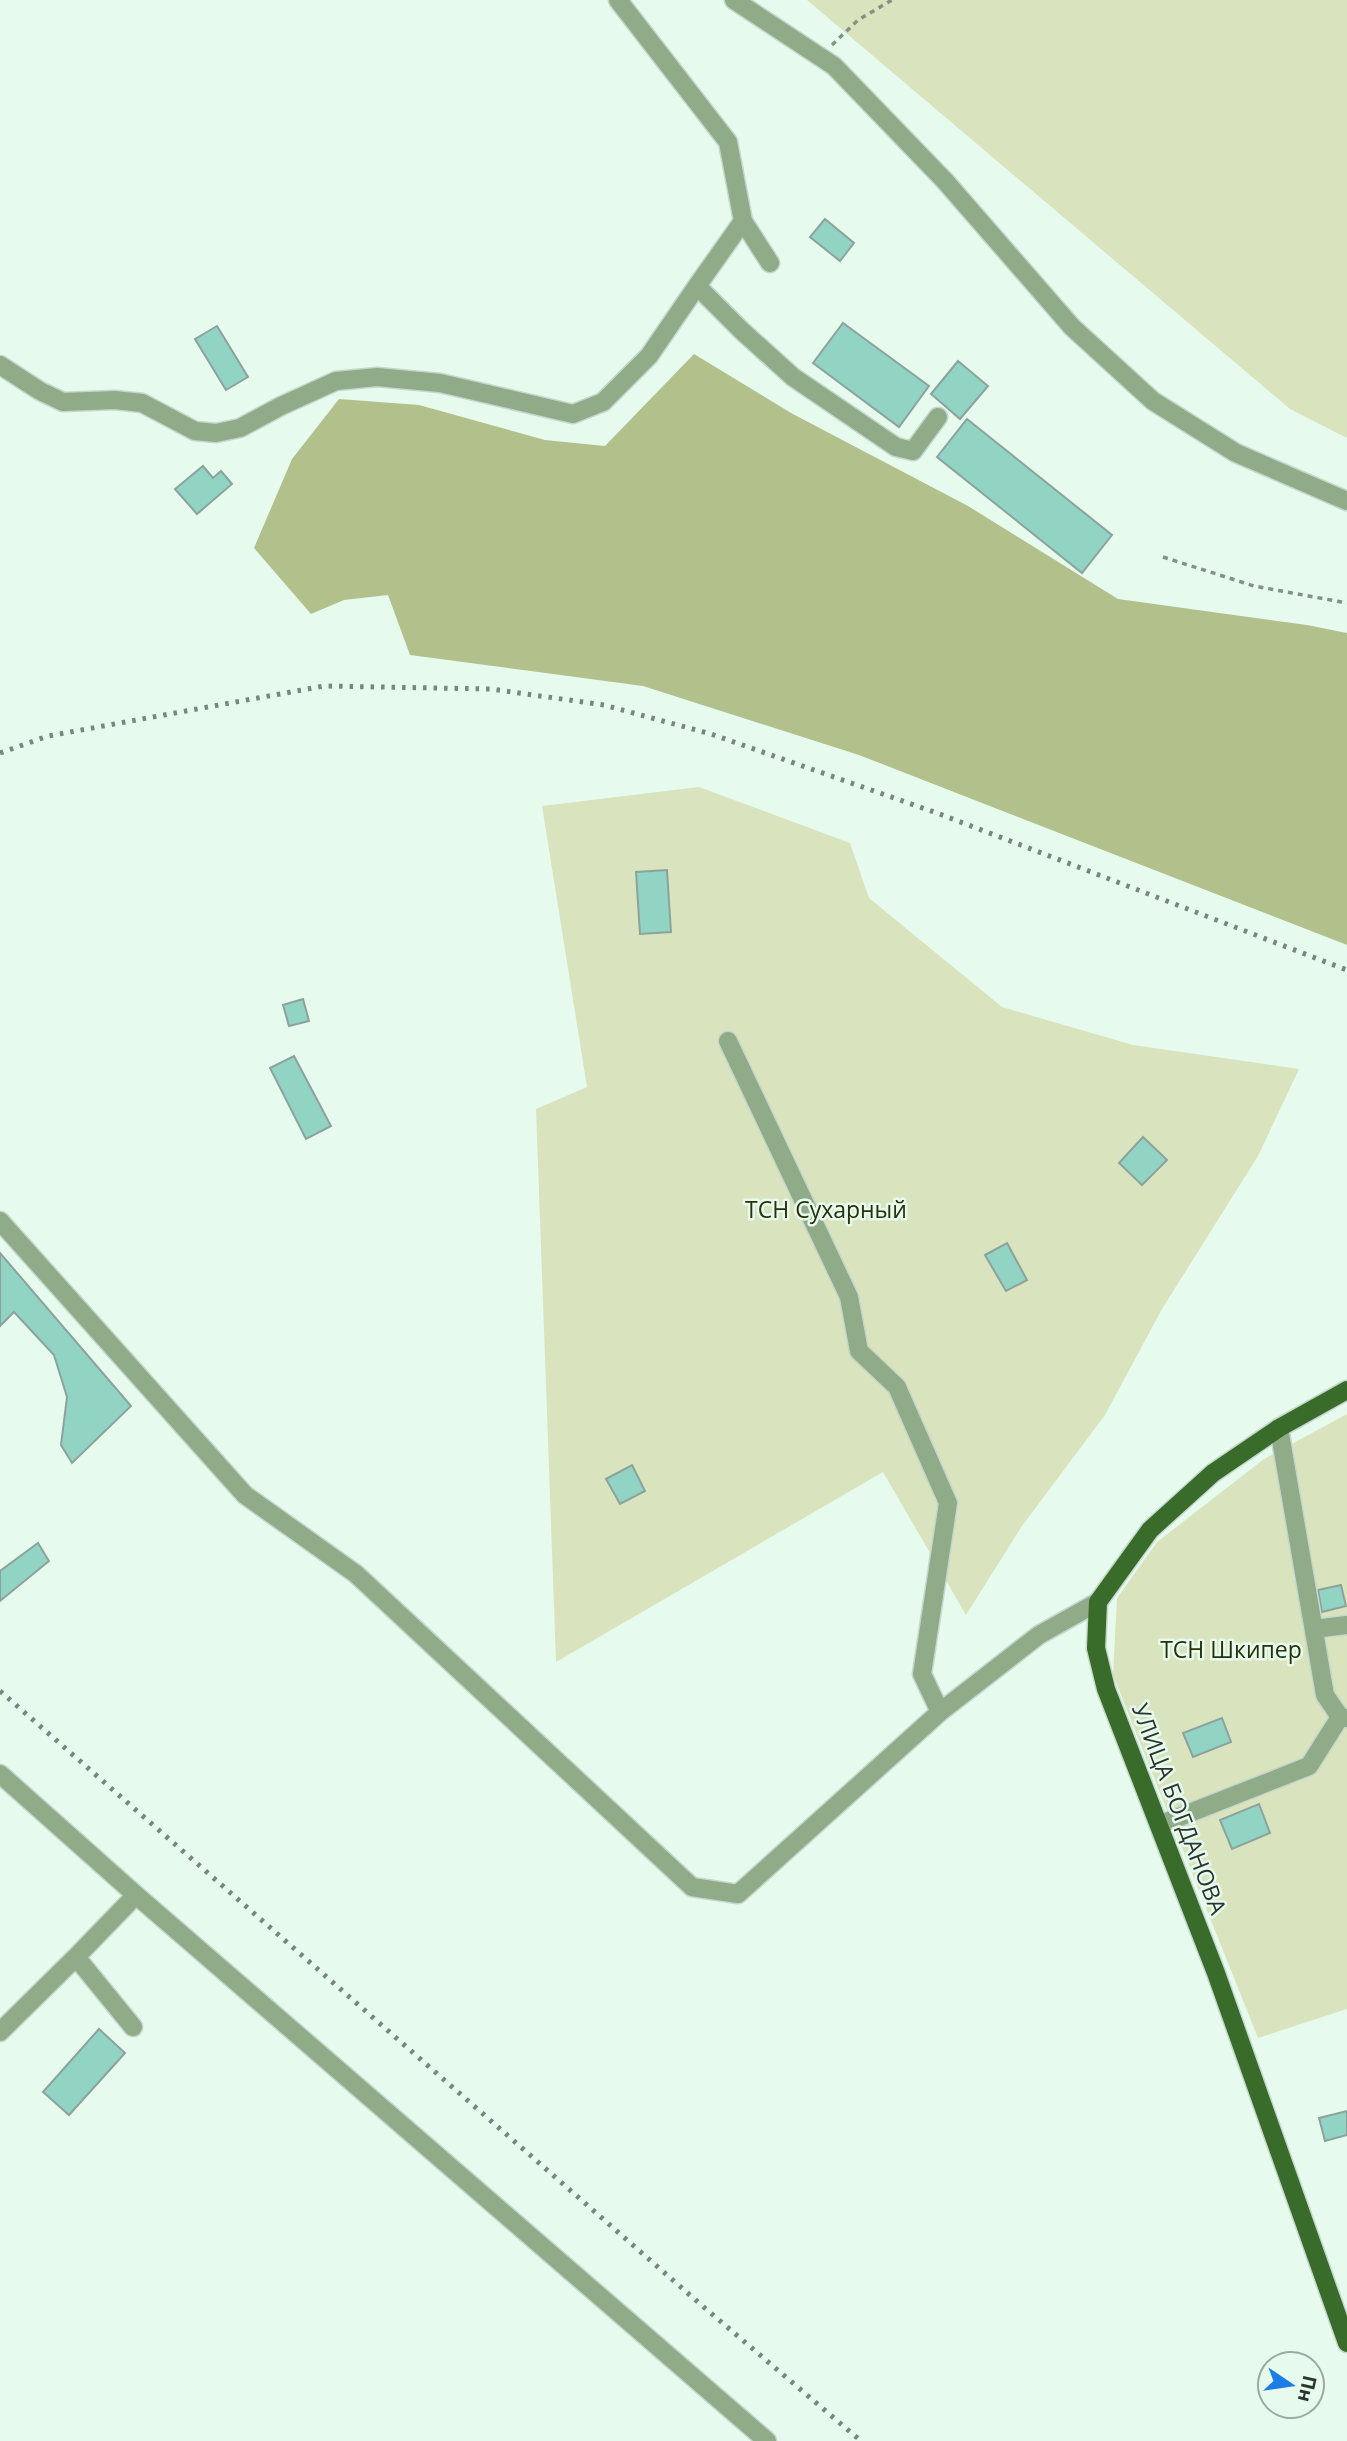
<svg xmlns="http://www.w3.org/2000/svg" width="1347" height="2441" font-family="'Open Sans',sans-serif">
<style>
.green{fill:#d9e4be}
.forest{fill:#b2c08c}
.building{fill:#91d4c4;stroke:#8ca39d;stroke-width:2}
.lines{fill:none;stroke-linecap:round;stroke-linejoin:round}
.minor-casing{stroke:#c5d7cc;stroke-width:21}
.major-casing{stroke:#c5d7cc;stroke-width:21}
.path{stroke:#839188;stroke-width:3.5;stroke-dasharray:5 5;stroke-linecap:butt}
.minor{stroke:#8fab88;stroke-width:18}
.major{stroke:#396c2b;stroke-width:18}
.rail{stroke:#79867e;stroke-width:5;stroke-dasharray:3.5 7;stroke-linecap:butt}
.labels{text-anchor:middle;stroke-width:5;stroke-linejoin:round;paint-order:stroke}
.park-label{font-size:23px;fill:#293108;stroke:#e6fbee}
.street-label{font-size:23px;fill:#2c342f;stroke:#e6fbee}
</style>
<rect width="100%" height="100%" fill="#e6fbee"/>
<path class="green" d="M807 0H1347V438L1290 409Z
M699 787 850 843 869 898 1002 1007 1133 1045 1299 1069 1258 1156 1162 1309 1105 1415 1022 1526 966 1615 883 1472 556 1662 536 1109 587 1087 542 806Z
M1347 1414V2009L1258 2038 1113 1675 1117 1598 1157 1542 1264 1459Z"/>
<path class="forest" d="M694 354 791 413 968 506 1118 599 1307 625 1347 633V945L859 755 643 686 410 655 388 595 344 600 311 614 254 548 292 459 339 399 419 405 545 440 605 446Z"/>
<path class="building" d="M825 219 854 243 840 261 810 237Z
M843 323 929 386 899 427 813 363Z
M217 326 248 377 226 390 195 339Z
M958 361 988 386 960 419 931 394Z
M967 419 1112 535 1082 573 937 457Z
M203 466 213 478 221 471 232 484 197 514 175 489Z
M667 870 671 932 640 934 636 872Z
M303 999 309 1021 289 1026 283 1005Z
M294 1056 331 1126 306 1139 270 1068Z
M1143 1137 1167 1160 1142 1185 1119 1163Z
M1007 1243 1027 1280 1006 1291 985 1255Z
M0 1253 131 1406 72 1463 61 1445 67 1397 54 1355 14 1312 0 1326Z
M632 1465 645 1491 620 1504 606 1479Z
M38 1543 49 1561 0 1601V1571Z
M1341 1585 1346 1606 1322 1612 1318 1590Z
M1222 1718 1231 1742 1193 1757 1183 1733Z
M1259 1804 1270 1833 1232 1849 1220 1820Z
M99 2029 125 2053 69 2115 43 2092Z
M1347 2111V2135L1325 2141 1319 2118Z"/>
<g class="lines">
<defs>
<path id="minor" d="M618 0 728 142 743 221 770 263
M734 0 834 66 945 181 1072 327 1153 401 1236 453 1347 501
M743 221 697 286 741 330 793 377 896 447 913 451 938 417
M0 365 40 391 63 402 115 400 142 403 195 431 216 433 240 428 281 406 336 381 377 377 440 383 573 414 603 402 649 356 697 286
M728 1041 849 1297 859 1351 897 1387 948 1503 922 1674 940 1712
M0 1221 245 1495 356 1574 692 1887 738 1894 940 1712 1039 1635 1098 1602
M1279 1428 1325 1695 1340 1717 1347 1718
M1314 1629 1347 1625
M0 1774 136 1895 767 2441
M1159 1825 1309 1766 1340 1717
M133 2027 76 1957 136 1895
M0 2032 76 1957"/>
<path id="major" d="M1347 1390 1279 1428 1213 1473 1150 1530 1098 1602 1096 1648 1106 1689 1216 1973 1347 2343"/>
</defs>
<use href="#minor" class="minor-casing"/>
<use href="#major" class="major-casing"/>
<path class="path" d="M832 45 858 20 892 0
M1163 557 1254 586 1347 603"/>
<use href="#minor" class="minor"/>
<use href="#major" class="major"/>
<path class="rail" d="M0 753 48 736 324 686 491 689 604 705 711 734 937 813 1347 970
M0 1691 699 2303 861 2441"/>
</g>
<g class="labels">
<g class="park-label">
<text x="826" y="1218">ТСН Сухарный</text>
<text x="1231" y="1658">ТСН Шкипер</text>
</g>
<g class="street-label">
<text transform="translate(1179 1809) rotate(69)" y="8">УЛИЦА БОГДАНОВА</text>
</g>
</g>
<g transform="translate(1291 2385) rotate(103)"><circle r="33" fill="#e6fbee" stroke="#9caba2" stroke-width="2"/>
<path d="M0-5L12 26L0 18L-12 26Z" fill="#1c7de6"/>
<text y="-10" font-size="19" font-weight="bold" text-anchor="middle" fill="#2c342f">Пн</text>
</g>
</svg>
